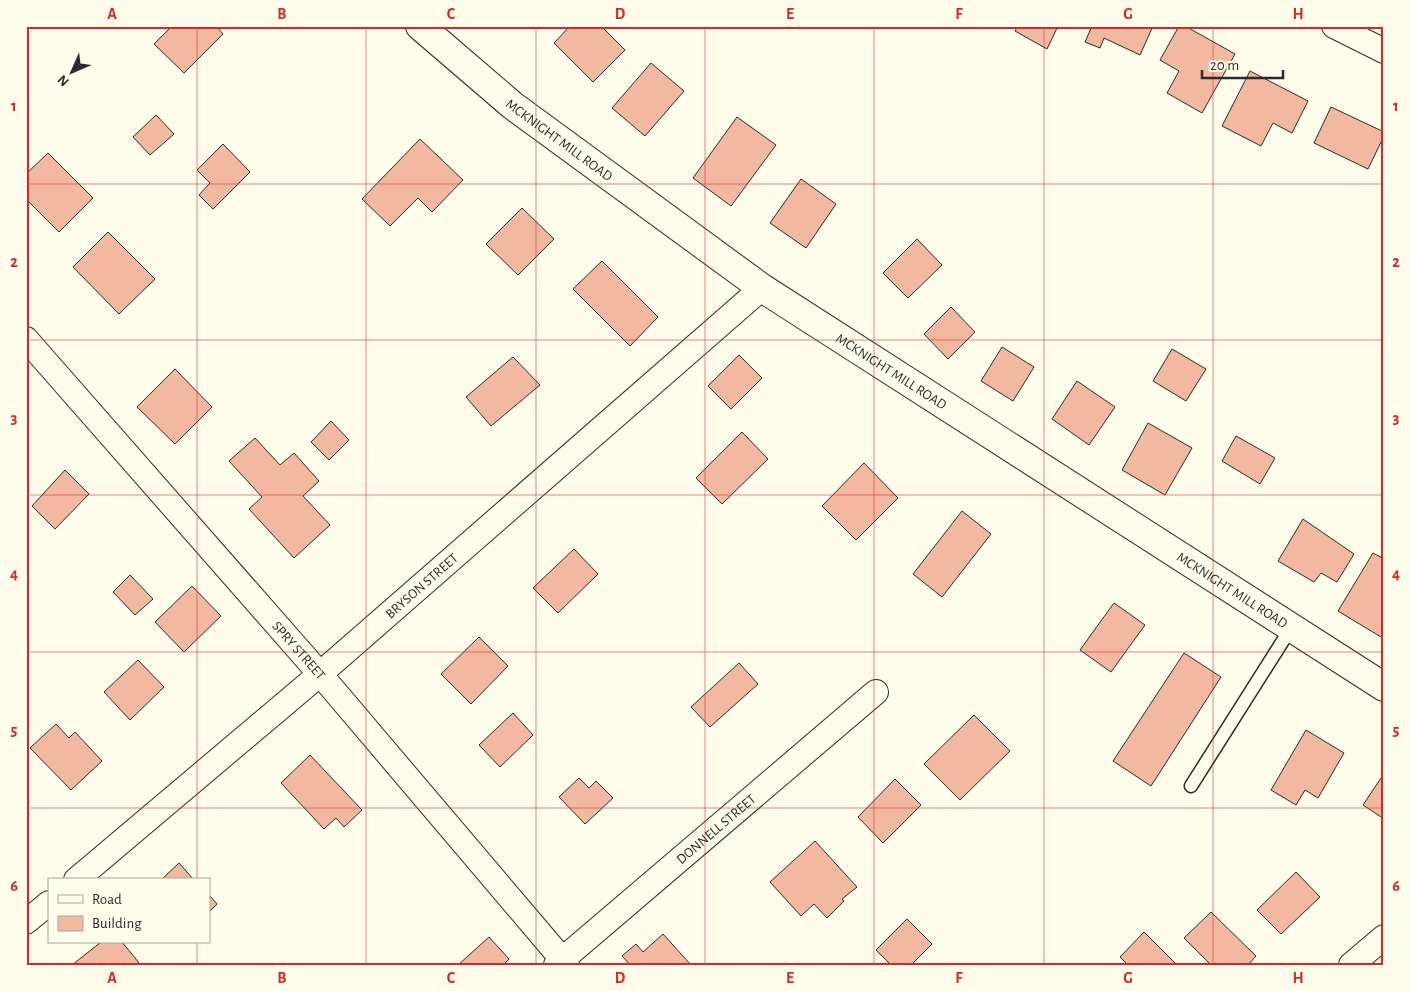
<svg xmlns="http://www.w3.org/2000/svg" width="1410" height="991" font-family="'Alegreya Sans',sans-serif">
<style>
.building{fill:#f2b8a0;stroke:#2b2b2b}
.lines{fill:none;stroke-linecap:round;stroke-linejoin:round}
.service-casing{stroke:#2b2b2b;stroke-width:15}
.minor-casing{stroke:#2b2b2b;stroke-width:26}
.tertiary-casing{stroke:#2b2b2b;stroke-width:30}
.service{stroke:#fdfbea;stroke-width:12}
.minor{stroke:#fdfbea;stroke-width:24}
.tertiary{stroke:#fdfbea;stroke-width:28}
.grid{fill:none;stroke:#d62828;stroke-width:1;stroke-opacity:0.55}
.labels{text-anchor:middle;stroke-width:4;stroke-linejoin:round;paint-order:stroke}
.street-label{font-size:14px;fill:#2b2b2b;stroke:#fdfbea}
.neatline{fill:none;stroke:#d62828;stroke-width:2}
.grid-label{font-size:16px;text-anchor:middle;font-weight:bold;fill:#d62828}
</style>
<rect width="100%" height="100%" fill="#fdfbea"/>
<path class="building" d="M172 26H216L223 34 184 73 154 44Z
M570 26H601L625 50 593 82 554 43Z
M1018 26H1058L1047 49 1015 31Z
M1092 26H1153L1140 55 1104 38 1100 48 1085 42Z
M1179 26H1185L1235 54 1202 113 1167 93 1179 71 1160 60Z
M651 63 684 91 645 136 612 108Z
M1250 71 1308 101 1292 133 1273 123 1261 146 1222 126Z
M1331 107 1384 132V136L1368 169 1314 143Z
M156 115 174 134 150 155 133 137Z
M737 117 776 145 731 206 693 178Z
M420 139 463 180 432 212 418 198 390 226 362 199Z
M223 144 250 172 213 209 199 195 210 183 197 170Z
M48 153 93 198 59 232 26 199V174Z
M801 179 836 204 806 248 770 223Z
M522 208 554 239 518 275 486 244Z
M108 232 155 279 119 314 73 267Z
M917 239 942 265 908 298 883 273Z
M602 261 658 317 630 346 573 289Z
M951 307 975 332 948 359 924 334Z
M1002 347 1034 367 1013 401 981 381Z
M1172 349 1206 369 1186 401 1153 381Z
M739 355 762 378 731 409 708 386Z
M513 357 540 385 491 426 466 397Z
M175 369 212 407 175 444 137 407Z
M1077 381 1115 407 1089 445 1052 419Z
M331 421 349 440 329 460 311 442Z
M1148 423 1192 448 1165 495 1122 470Z
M742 432 768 459 722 504 696 478Z
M1236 436 1275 458 1260 484 1222 461Z
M255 438 280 465 294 453 319 481 303 496 330 525 294 558 249 509 262 497 229 461Z
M864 463 898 498 856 540 822 506Z
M65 470 89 494 55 529 32 506Z
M962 511 991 534 942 597 913 574Z
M1303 519 1354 554 1337 582 1321 573 1314 582 1278 561Z
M574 549 598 574 558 613 533 588Z
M1373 553 1384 559V633L1381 637 1338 611Z
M130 575 153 599 135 615 113 592Z
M192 586 221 616 184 652 155 622Z
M1114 603 1145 625 1111 672 1080 650Z
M479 637 508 666 471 704 441 674Z
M1184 653 1221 677 1151 786 1113 761Z
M138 660 164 687 130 720 104 692Z
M739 663 758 684 710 727 691 707Z
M513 713 533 735 500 767 479 745Z
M974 715 1010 751 960 800 924 764Z
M56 724 69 738 75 732 102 761 71 790 30 748Z
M1306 730 1344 753 1318 798 1305 790 1296 805 1271 790Z
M310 755 362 810 344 827 336 818 324 829 281 783Z
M579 778 589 788 596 781 613 798 585 824 559 797Z
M1381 778 1384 780V819L1363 805Z
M895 779 921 805 883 843 858 817Z
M815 841 857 887 842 899 844 901 827 918 814 904 801 916 770 882Z
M179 863 194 880H161Z
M1296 872 1320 897 1281 934 1257 910Z
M209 895 217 904 209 912Z
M1211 912 1256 956 1248 965H1211L1184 938Z
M907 919 932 944 911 965H891L876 950Z
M1144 932 1177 965H1128L1120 957Z
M663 934 691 965H630L622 956 636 944 643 952Z
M489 937 509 959 503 965H458Z
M101 942H122L140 964 72 965Z"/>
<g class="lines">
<defs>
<path id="service" d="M1191 786 1291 628"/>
<g id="minor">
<path d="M1334 26 1384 51"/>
<path id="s1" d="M26 339 320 674 567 965"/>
<path id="s2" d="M76 880 320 674 762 288"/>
<path d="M26 922 49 903"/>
<path id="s3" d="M556 965 876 692"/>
<path d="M1351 965 1384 937"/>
</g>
<g id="tertiary">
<path id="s4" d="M420 26 512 105 762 288 1384 687"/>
</g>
</defs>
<use href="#service" class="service-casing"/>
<use href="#minor" class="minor-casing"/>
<use href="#tertiary" class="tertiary-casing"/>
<use href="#service" class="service"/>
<use href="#minor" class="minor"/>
<use href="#tertiary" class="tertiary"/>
</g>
<path class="grid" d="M197 26V880M366 26V965M536 26V965M705 26V965M874 26V965M1044 26V965M1213 26V965M26 184H1384M26 340H1384M26 495H1384M26 652H1384M26 808H1384M197 942V965"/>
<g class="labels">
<g class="street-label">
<text dy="5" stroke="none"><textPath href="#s4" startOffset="180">MCKNIGHT MILL ROAD</textPath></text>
<text dy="5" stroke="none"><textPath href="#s4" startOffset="585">MCKNIGHT MILL ROAD</textPath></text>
<text dy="5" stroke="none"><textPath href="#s2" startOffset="454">BRYSON STREET</textPath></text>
<text dy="5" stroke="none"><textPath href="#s4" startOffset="990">MCKNIGHT MILL ROAD</textPath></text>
<text dy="5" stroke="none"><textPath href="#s1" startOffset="414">SPRY STREET</textPath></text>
<text dy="5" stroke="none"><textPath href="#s3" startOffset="210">DONNELL STREET</textPath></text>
</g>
</g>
<rect width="1410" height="991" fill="none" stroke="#fdfbea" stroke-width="55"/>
<rect x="48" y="878" width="162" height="65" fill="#fdfbea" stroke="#a9a89e"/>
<rect x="58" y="895" width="25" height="8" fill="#fdfbea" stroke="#a9a89e"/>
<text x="92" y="904" font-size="15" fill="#2b2b2b">Road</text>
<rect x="58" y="916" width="25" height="15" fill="#f2b8a0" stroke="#a9a89e"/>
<text x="92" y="928" font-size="15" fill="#2b2b2b">Building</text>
<g transform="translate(72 72) rotate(225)" stroke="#fdfbea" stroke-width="4" paint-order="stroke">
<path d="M0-4L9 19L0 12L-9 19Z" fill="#2b2b2b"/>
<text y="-8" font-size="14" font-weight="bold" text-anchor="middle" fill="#2b2b2b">N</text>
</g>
<path d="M1202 70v8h81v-8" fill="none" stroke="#2b2b2b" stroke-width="2.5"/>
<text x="1210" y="70" font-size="15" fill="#2b2b2b" stroke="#fdfbea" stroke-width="4" paint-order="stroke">20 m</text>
<rect x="28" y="28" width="1354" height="936" class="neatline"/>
<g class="grid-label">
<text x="112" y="19">A</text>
<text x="282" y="19">B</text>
<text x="451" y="19">C</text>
<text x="620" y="19">D</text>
<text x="790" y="19">E</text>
<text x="959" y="19">F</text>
<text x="1128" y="19">G</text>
<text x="1298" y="19">H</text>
<text x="14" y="111">1</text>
<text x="1396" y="111">1</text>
<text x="14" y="267">2</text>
<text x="1396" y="267">2</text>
<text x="14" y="423">3</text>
<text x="1396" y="423">3</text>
<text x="14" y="579">4</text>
<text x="1396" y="579">4</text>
<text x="14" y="735">5</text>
<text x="1396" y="735">5</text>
<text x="14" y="891">6</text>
<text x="1396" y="891">6</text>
<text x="112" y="983">A</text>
<text x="282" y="983">B</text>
<text x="451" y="983">C</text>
<text x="620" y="983">D</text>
<text x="790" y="983">E</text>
<text x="959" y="983">F</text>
<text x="1128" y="983">G</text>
<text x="1298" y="983">H</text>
</g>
</svg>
